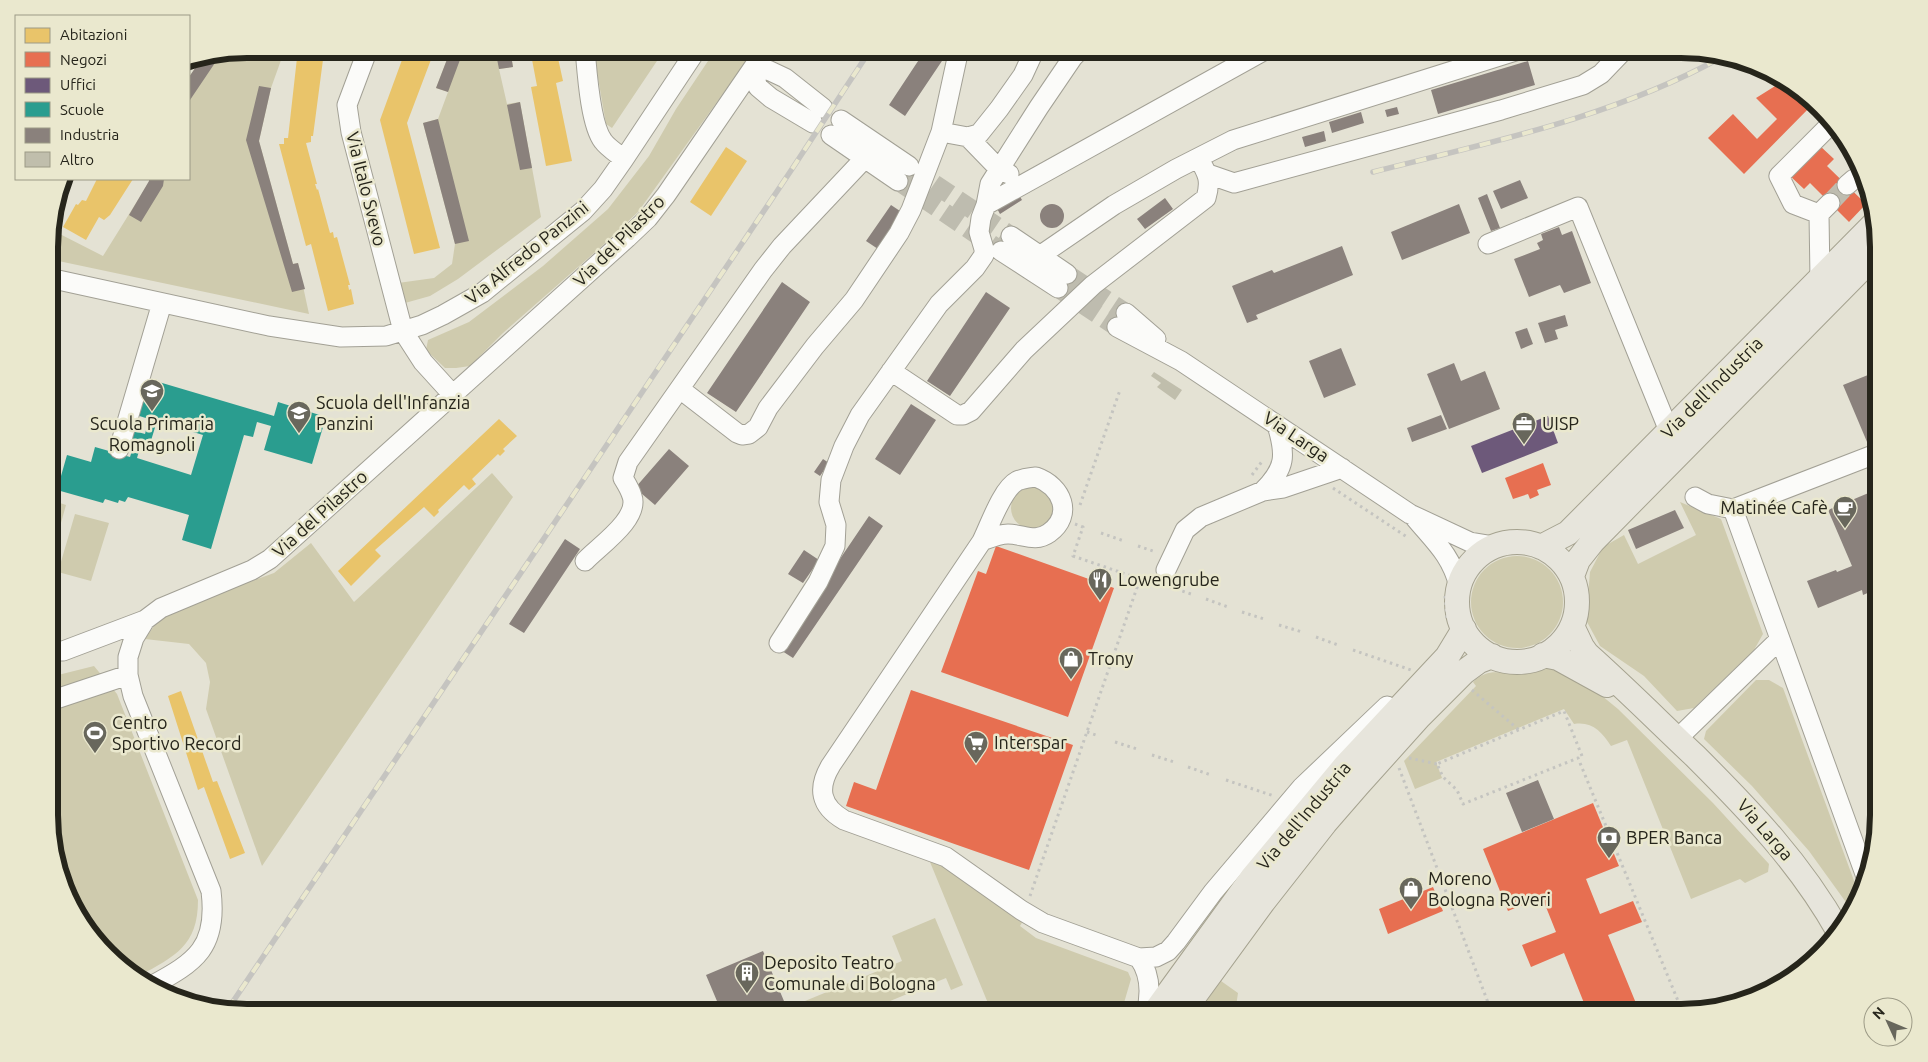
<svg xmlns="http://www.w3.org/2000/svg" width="1928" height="1062" font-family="Ubuntu,sans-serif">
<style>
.green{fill:#cfcbae}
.homes{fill:#e9c46a}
.shops{fill:#e76f51}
.offices{fill:#6d597a}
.schools{fill:#2a9d8f;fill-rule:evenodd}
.industry{fill:#8a817c}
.building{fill:#c0beac}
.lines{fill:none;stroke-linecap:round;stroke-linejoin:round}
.minor-tunnel{stroke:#bebcaf;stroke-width:19;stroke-dasharray:19 9;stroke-linecap:butt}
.minor-casing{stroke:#a2a095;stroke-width:21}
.major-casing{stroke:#a5a28f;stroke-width:26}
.path{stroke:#c4c4c0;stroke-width:3;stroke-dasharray:2.5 4;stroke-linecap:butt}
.minor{stroke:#fbfbf9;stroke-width:19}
.major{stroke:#e7e5dc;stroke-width:24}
.rail-casing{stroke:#c5c4c0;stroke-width:5.5}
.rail{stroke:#eae8ce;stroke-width:4;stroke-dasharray:11;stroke-linecap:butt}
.labels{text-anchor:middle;stroke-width:5;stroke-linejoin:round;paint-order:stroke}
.street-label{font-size:18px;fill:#26251b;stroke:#eae8ce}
.poi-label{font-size:18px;fill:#26251b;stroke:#eae8ce;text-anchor:start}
.rim{fill:none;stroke:#26251b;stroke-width:6}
</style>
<rect width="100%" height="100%" fill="#e4e2d4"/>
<path class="green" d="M247 49H285L271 88 259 141 293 264 298 263 309 314 49 259 50 229 103 256 149 182V179H189V77L202 58Z
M451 49H510L513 67 499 69 507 104 520 102 541 217 458 279 430 296 405 303 398 283 434 278 452 264 455 244 423 123 438 119 448 92 436 88Z
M593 49H665L612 128 606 124Z
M716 49H755L638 212 602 246 503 333 470 366 456 368H445L426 350 428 340 469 322 543 266 608 209 649 156 676 109Z
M492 473 513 497 262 866 206 709 210 682 206 663 189 644 145 639 159 619 211 596 274 573 311 543 354 602Z
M1011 508a21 21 0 1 1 42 0a21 21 0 1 1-42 0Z
M50 488 57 490 54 501 66 505 50 562Z
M1680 502 1721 519 1763 634 1754 650 1694 708 1677 711 1644 676 1600 646 1586 620 1590 572 1603 547 1624 535 1638 564 1696 535Z
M75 514 109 523 91 581 58 572Z
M1471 602a46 46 0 1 1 92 0a46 46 0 1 1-92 0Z
M94 666 117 694 198 900C198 946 175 956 139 976L90 935 64 891 50 841V677Z
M1552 668 1596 691 1618 709 1713 803 1769 864 1768 872 1745 883 1740 879 1691 899 1627 740 1611 746C1602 732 1592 721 1574 724L1564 709 1436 762 1442 778 1415 789 1404 761 1476 686 1473 682C1491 665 1504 676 1525 674 1534 673 1543 669 1552 668Z
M1756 680H1769L1783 688 1860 897 1859 903 1853 912 1809 851 1752 786 1704 739 1706 731Z
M930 862 947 868 1023 921 1020 926 1036 938 1128 972 1131 979 1121 1013H992Z
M935 918 963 985 951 990 946 978 861 1013H810L805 1001 902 961 892 936Z
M1221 981 1238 993 1235 1013H1198Z"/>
<path class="homes" d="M298 49H322V52H324L313 136H311V142L306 143 317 184H315L317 190 318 189 330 233 333 232 334 238 337 237 350 285H348L349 290 351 289 354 304 328 311 311 244 306 246 279 144H284V138H288Z
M406 49H435L407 123 440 248 414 254 380 120Z
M530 49H556L563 81 556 83 572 161 546 166 531 87 537 86Z
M726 147 747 161 711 216 690 202Z
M97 179H133L110 215 104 220 99 217 86 240 63 227 76 204 78 205 82 200 86 201Z
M499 419 517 436 503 449 505 451 500 456 498 454 472 479 476 484 469 490 464 485 438 510 439 512 434 517 424 507 375 550 381 556 351 586 338 571Z
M181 691 213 782 217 781 245 853 230 859 204 787 198 790 168 696Z"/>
<path class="shops" d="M1785 80 1815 102 1744 174 1708 138 1733 114 1757 139 1777 119 1756 98Z
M1819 145 1834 159 1827 166 1866 204 1849 222 1810 183 1804 189 1789 175Z
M1543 463 1551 485 1537 490 1539 495 1530 499 1528 494 1513 499 1505 478Z
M996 546 1114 588 1068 717 941 672 978 571 986 574Z
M911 690 1073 745 1029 870 846 806 854 782 876 790Z
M1593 803 1619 866 1586 879 1600 914 1633 901 1642 922 1608 935 1640 1013H1588L1564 953 1531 967 1522 945 1556 932 1542 897 1508 911 1483 849Z
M1433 887 1443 911 1388 934 1379 909Z
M1675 1003 1679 1013H1651Z"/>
<path class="offices" d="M1548 416 1558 443 1482 473 1471 446Z"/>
<path class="schools" d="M152 380 274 416 278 402 326 417 312 464 264 450 271 426 257 422 253 437 244 435 211 549 182 540 189 515 128 497 125 502 119 500 118 503 105 499 103 503 57 490 67 455 91 462 95 447 130 457 135 441 128 439 131 430 145 434 149 419 133 414 142 385 150 387ZM157 421 203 435 191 475 137 458 141 444 149 447Z"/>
<path class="industry" d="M451 49H464L448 92 436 88Z
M495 49H510L513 67 499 69Z
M926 49H950L905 116 889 105Z
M221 54 190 100 189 98V77L202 58Z
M1528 61 1535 85 1438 114 1431 90Z
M259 86 271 88 259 141 293 264 298 263 305 289 292 292 246 140Z
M520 102 532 168 520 170 507 105Z
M1397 107 1399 114 1387 117 1385 110Z
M1361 112 1364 123 1332 133 1329 122Z
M438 119 469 241 455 244 423 123Z
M1324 131 1326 141 1305 147 1302 137Z
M149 179H164L163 186 141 222 129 215 149 181Z
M1520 180 1528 198 1501 209 1493 191Z
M1016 190 1022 200 1000 214 994 203Z
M1487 194 1500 228 1491 231 1478 198Z
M1165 198 1173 209 1145 229 1137 219Z
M1459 204 1470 233 1402 260 1391 232Z
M1040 216a12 12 0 1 1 24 0a12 12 0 1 1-24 0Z
M891 205 903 213 878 249 866 241Z
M1559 227 1562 235 1572 231 1591 283 1564 293 1560 285 1529 297 1514 259 1540 249 1537 243 1543 240 1541 234Z
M1342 246 1353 275 1256 315 1258 319 1247 323 1232 286 1272 270 1274 273Z
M782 282 810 302 736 412 707 393Z
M986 292 1010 308 950 396 927 381Z
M1565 315 1568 326 1555 330 1558 339 1545 343 1538 323Z
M1527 328 1533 344 1521 349 1515 332Z
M1341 348 1356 385 1324 398 1309 361Z
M1454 363 1461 381 1485 371 1500 409 1449 429 1427 374Z
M1878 371V446L1870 449 1843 385Z
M911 404 936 420 900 475 875 459Z
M1441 415 1447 429 1412 442 1407 428Z
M669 449 689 466 655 505 635 488Z
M823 459 829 463 820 476 814 472Z
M1878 489 1879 588 1863 595 1862 590 1818 608 1807 581 1836 570 1837 572 1852 566 1828 510Z
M1675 510 1684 528 1636 549 1628 530Z
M869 516 883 526 793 658 779 649Z
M565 539 580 549 524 633 509 624Z
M804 550 819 560 803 583 788 574Z
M1879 620V632L1874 621Z
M1538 780 1554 819 1522 832 1506 793Z
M763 951 789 1013H722L706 975Z
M963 1001 968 1013H933Z"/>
<path class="building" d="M1154 372 1182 390 1175 400 1157 387 1161 383 1151 376Z"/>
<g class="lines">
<path class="minor-tunnel" d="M911 168 1011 236
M898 181 1001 251
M1830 203 1847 185
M1067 274 1126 313
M1058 288 1117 327"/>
<defs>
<path id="minor" d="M368 49 347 105 351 132 403 331 423 362 453 395
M585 49C587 71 590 124 603 141 608 148 618 154 624 159
M752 71 768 70 785 78 823 108
M752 71 758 87 771 98 813 123
M841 120 909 166
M941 132 968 137 979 134 999 109 1023 75 1035 49
M831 135 898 181
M968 137 999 169 1009 174
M1208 174 1234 183 1501 110 1583 85 1601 74 1625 49
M1847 185 1854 179H1862
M986 205 1267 49
M1819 214 1793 204 1779 176 1833 122
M1011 236 1067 274
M1488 244 1578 207 1669 431
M1001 251 1058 288
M1041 255 1114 205 1176 169 1233 140 1522 49
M49 278 269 326 341 337 386 336 422 325 443 315 482 293 583 211 603 189 624 159 697 49
M1820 279 1819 214 1830 203
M1126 313 1156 339
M1117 327 1181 361 1410 514 1470 542 1494 546
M891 371 957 415H963L971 411 1024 350 1093 285 1206 198C1211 181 1208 174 1199 159
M680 389 737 433 742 435 749 434 758 427 768 408 815 346 854 300 899 233 911 210 941 132 959 49
M119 449 162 303
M1036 477C1062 486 1074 515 1049 533 1035 543 1023 534 1008 534 999 534 990 538 982 541 990 525 1002 489 1017 481 1024 478 1029 478 1036 477Z
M1263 491C1286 468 1286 455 1277 425
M1695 497 1708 504 1733 509 1878 453
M1733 509 1865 874
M1415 518C1435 542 1451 555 1459 586
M982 541 831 765C817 788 820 806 844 820L946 857 1021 910 1043 923 1139 958 1156 957 1168 951 1176 942 1213 892 1302 787 1387 706
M585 561C599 546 640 519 632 496 630 489 626 483 623 478L628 462 763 270 782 246 865 158
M1166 570 1185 530 1201 517 1263 491 1283 488 1342 468
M779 643 818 582 835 546 836 525 829 502 831 480 844 446 860 415 939 304 975 268 984 255V249L979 232 981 218 986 205 990 184 1039 107 1073 57 1081 49
M50 651H63L145 620
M50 701 128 675
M1677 739 1780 639
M1139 958C1151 975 1151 994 1146 1013
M151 986C196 962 218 947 211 891L133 696 128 675V657L134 638 145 620 161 608 252 570 270 559 627 238 648 218 666 195 766 49"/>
<path id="major" d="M1457 602a60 60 0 1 1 120 0a60 60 0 1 1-120 0Z
M1541 547 1568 533 1877 221
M1572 576 1578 560 1593 541 1878 252
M1572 626 1582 647 1587 654C1624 687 1659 722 1695 756 1751 812 1800 863 1839 932
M1543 655 1558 658 1607 685
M1154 1013 1252 878 1345 766 1447 657 1464 629
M1182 1013 1263 902 1325 823 1358 785 1419 717 1464 672 1479 661 1492 656"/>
</defs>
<use href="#minor" class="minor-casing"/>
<use href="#major" class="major-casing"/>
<path class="path" d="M1252 475 1263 460
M1333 488 1407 537
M1080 505 1120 390
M1075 524 1083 527 1073 556 1140 579H1146
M1101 533 1124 541
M1138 546 1156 552
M1170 587 1191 594
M1445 596 1447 619
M1206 599 1228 607
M1242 612 1264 619
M1279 625 1302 632
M1316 637 1338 645
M1353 650 1411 670
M1472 690 1519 730
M1087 732 1099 736
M1115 742 1137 749
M1152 755 1174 762
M1582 756 1564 711 1437 764 1443 777 1457 790 1463 804 1578 758 1683 1013
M1409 758 1437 764
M1188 767 1211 775
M1399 768 1492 1013
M1226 780 1274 796
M1030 896 1140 579"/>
<use href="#minor" class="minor"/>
<use href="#major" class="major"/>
<defs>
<path id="rail" d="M1373 172C1491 142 1613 117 1720 58
M228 1009 790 172 871 49"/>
</defs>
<use href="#rail" class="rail-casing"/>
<use href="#rail" class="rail"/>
</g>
<defs>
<symbol id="school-pin" viewBox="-11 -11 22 30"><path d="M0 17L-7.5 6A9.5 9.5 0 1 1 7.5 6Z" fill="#68675c" stroke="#eae8ce"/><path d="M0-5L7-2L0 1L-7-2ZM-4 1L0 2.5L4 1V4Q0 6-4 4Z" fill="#fff"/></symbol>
<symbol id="office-pin" viewBox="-11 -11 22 30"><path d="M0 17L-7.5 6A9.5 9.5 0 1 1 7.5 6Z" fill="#68675c" stroke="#eae8ce"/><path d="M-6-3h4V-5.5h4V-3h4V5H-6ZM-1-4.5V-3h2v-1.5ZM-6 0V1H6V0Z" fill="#fff"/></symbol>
<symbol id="cafe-pin" viewBox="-11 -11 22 30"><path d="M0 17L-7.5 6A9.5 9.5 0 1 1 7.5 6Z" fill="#68675c" stroke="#eae8ce"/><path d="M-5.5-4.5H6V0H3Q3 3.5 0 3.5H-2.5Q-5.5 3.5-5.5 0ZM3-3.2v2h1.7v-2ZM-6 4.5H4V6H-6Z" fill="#fff"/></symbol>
<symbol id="restaurant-pin" viewBox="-11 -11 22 30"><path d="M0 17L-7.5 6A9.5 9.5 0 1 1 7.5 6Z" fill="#68675c" stroke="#eae8ce"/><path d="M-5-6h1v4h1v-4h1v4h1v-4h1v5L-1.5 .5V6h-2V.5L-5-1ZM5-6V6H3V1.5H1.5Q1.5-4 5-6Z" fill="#fff"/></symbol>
<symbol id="shop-pin" viewBox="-11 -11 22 30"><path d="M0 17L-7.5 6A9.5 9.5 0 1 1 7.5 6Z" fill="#68675c" stroke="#eae8ce"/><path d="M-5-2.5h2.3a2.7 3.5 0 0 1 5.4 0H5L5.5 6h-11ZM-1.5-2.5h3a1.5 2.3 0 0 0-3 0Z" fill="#fff"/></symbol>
<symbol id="stadium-pin" viewBox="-11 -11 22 30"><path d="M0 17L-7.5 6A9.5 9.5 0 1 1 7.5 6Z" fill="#68675c" stroke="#eae8ce"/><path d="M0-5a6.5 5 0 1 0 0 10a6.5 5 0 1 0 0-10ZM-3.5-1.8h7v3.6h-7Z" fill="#fff"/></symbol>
<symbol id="supermarket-pin" viewBox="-11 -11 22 30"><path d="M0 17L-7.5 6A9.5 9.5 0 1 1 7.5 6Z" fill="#68675c" stroke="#eae8ce"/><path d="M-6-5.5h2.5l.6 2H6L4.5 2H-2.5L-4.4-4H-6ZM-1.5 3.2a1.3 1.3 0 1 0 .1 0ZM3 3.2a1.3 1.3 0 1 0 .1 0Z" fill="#fff"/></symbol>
<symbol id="bank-pin" viewBox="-11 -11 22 30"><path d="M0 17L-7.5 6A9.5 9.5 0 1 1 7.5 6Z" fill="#68675c" stroke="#eae8ce"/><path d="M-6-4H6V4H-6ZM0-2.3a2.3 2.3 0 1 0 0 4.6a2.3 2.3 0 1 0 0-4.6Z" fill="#fff"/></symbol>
<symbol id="building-pin" viewBox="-11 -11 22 30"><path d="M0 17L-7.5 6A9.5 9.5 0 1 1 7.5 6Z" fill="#68675c" stroke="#eae8ce"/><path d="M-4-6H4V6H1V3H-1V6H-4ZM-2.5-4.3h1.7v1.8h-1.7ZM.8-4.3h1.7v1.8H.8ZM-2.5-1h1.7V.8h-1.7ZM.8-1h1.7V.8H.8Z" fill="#fff"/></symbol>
</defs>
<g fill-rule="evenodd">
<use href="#school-pin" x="138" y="377" width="28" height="38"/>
<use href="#school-pin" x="285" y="399" width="28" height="38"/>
<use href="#office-pin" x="1510" y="410" width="28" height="38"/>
<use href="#cafe-pin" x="1831" y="494" width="28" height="38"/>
<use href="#restaurant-pin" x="1086" y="566" width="28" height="38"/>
<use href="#shop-pin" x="1057" y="645" width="28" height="38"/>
<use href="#stadium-pin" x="81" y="719" width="28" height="38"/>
<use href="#supermarket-pin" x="962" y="729" width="28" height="38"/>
<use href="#bank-pin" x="1595" y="824" width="28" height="38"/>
<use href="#shop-pin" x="1397" y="875" width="28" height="38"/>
<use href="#building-pin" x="733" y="959" width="28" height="38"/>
</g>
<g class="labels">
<g class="street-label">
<text transform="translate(366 189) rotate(76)" y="6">Via Italo Svevo</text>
<text transform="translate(619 241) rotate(-45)" y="6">Via del Pilastro</text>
<text transform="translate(527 253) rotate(-39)" y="6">Via Alfredo Panzini</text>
<text transform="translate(1712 388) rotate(-45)" y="6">Via dell'Industria</text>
<text transform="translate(1296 437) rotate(34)" y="6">Via Larga</text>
<text transform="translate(320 514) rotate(-42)" y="6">Via del Pilastro</text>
<text transform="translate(1304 816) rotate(-50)" y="6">Via dell'Industria</text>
<text transform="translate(1765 830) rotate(49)" y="6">Via Larga</text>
</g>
<g class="poi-label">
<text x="316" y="409">Scuola dell'Infanzia<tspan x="316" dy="21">Panzini</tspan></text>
<text x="152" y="430" text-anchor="middle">Scuola Primaria<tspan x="152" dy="21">Romagnoli</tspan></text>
<text x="1542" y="430">UISP</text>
<text x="1828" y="514" text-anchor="end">Matinée Cafè</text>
<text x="1118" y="586">Lowengrube</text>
<text x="1088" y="665">Trony</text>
<text x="112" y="729">Centro<tspan x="112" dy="21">Sportivo Record</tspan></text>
<text x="994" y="749">Interspar</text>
<text x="1626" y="844">BPER Banca</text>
<text x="1428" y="885">Moreno<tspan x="1428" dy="21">Bologna Roveri</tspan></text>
<text x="764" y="969">Deposito Teatro<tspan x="764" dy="21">Comunale di Bologna</tspan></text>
</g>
</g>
<path d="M0 0H1928V1062H0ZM247 58H1681A189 189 0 0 1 1870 247V815A189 189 0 0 1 1681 1004H247A189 189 0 0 1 58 815V247A189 189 0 0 1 247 58Z" fill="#eae8ce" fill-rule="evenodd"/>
<path class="rim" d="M247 58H1681A189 189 0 0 1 1870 247V815A189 189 0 0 1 1681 1004H247A189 189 0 0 1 58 815V247A189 189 0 0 1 247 58Z"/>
<rect x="15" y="15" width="175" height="165" fill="#eae8ce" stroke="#9c9a86"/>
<rect x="25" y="28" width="25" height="15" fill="#e9c46a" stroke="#9c9a86"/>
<text x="60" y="40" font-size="15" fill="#26251b">Abitazioni</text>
<rect x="25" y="52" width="25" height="15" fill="#e76f51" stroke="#9c9a86"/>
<text x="60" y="65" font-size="15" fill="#26251b">Negozi</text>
<rect x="25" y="78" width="25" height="15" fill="#6d597a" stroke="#9c9a86"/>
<text x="60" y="90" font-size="15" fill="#26251b">Uffici</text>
<rect x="25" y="102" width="25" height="15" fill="#2a9d8f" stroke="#9c9a86"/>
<text x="60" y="115" font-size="15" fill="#26251b">Scuole</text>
<rect x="25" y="128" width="25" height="15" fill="#8a817c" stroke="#9c9a86"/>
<text x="60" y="140" font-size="15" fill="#26251b">Industria</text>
<rect x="25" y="152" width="25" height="15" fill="#c0beac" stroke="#9c9a86"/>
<text x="60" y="165" font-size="15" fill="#26251b">Altro</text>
<g transform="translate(1888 1022) rotate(314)"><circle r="24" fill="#eae8ce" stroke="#9c9a86"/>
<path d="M0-4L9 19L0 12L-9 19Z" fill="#68675c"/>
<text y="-8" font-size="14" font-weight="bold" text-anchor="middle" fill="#26251b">N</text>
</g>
</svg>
